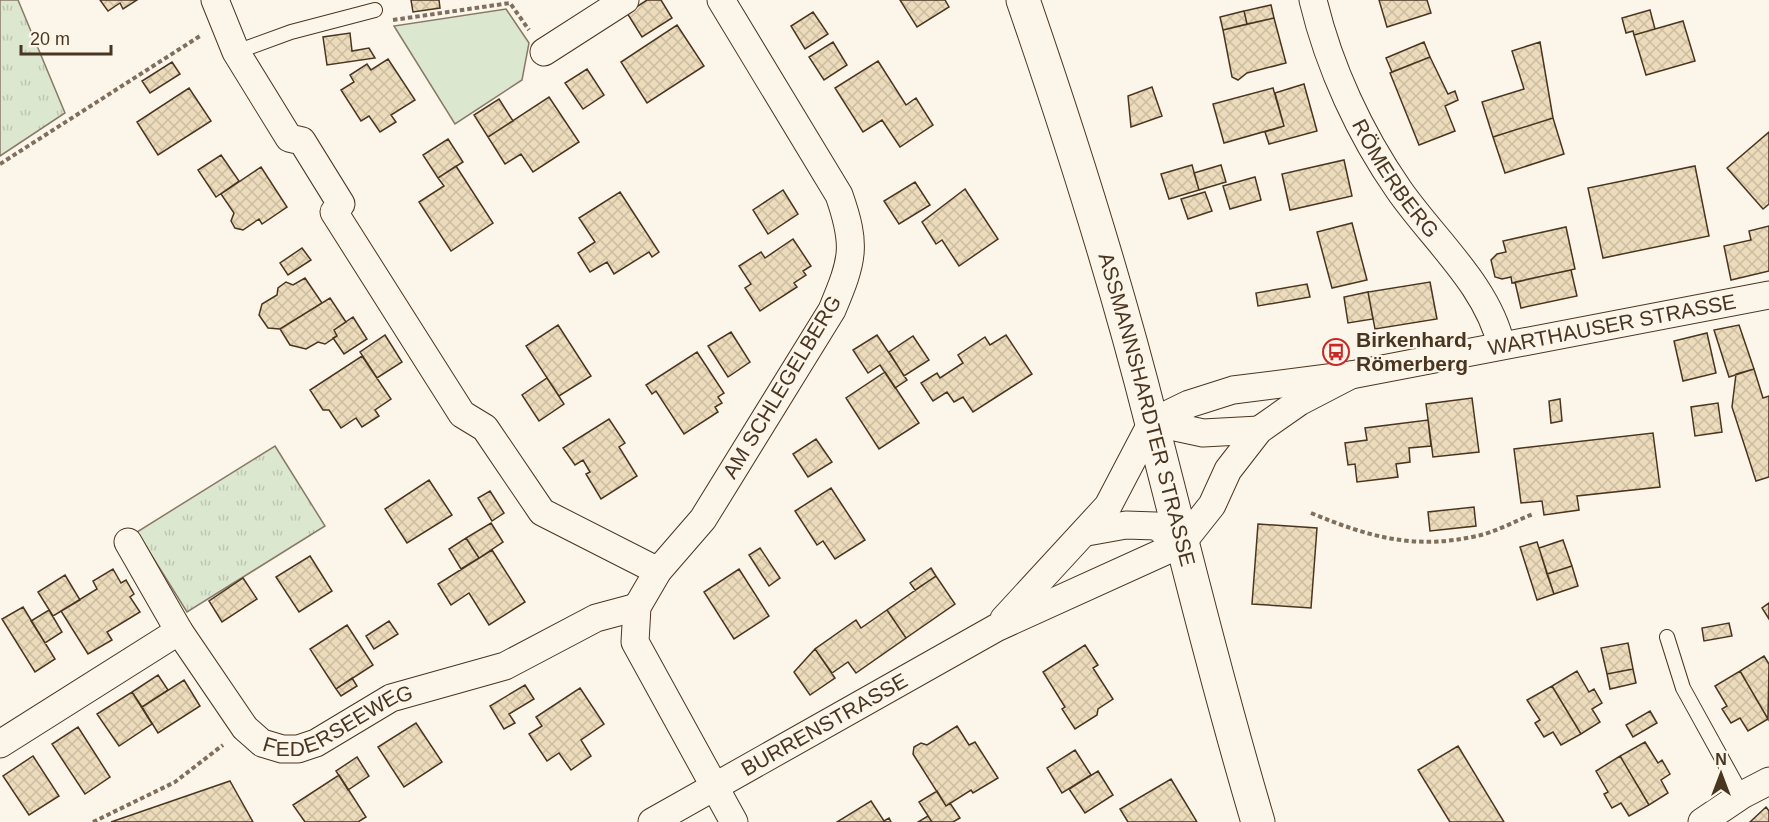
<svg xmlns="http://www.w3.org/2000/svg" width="1769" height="822" font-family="Helvetica,sans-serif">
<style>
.grass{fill:url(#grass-tufts);stroke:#887966;stroke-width:1.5}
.park{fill:#dce7d0;stroke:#887966;stroke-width:1.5}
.building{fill:url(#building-cross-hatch);stroke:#4a3520;stroke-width:1.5}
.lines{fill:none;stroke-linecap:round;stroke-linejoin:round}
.service-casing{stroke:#4a3520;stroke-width:16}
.minor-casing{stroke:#4a3520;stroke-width:29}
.secondary-casing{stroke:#4a3520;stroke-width:35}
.path{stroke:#7f6f5c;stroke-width:4;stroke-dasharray:4.5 3;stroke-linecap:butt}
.service{stroke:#fbf6e9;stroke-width:14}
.minor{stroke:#fbf6e9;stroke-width:27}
.secondary{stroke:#fbf6e9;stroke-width:33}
.labels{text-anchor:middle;stroke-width:4.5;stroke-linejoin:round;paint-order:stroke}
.street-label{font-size:21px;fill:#4a3520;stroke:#fbf6e9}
.poi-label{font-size:21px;font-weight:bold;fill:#4a3520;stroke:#fbf6e9;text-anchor:start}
</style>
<defs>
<pattern id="grass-tufts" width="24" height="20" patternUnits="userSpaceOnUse" patternTransform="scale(1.5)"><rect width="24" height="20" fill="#dce7d0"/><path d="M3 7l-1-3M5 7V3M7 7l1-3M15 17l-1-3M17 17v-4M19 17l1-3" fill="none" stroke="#bec7b2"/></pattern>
<pattern id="building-cross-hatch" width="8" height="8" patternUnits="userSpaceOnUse" patternTransform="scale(1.5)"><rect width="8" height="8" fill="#ecdcbc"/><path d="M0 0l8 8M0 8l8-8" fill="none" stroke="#ccbda1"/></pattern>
</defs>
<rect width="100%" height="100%" fill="#fbf6e9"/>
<path class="grass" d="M0 0H18L65 113 0 156Z
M275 446 325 526 187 612 137 532Z"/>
<path class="park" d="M506 9 529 43 522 80 455 124 394 26Z"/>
<path class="building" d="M100 0H137L123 9 120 3 108 11Z
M411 0H439L440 8 413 12Z
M647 0H661L672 18 642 37 627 13Z
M900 0H945L949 7 917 27Z
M1379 0H1427L1431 13 1387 27Z
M1271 5 1274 18 1247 24 1244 11Z
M1650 10 1655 29 1634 35 1633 31 1626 33 1622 18Z
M1244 11 1247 24 1223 30 1220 17Z
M813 12 828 34 805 49 791 26Z
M1274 18 1286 63 1247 73 1238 80 1232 77 1223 30Z
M1683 21 1695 61 1646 75 1634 35Z
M677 25 704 66 647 103 621 62Z
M350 33 352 51 369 48 375 58 327 65 323 37Z
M833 42 847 65 824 80 809 57Z
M1424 42 1430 57 1392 72 1386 58Z
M1540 42 1553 118 1493 137 1482 102 1524 89 1512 51Z
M1430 57 1448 94 1455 91 1458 100 1445 106 1455 131 1419 145 1390 73Z
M388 59 415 100 391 115 396 122 380 132 369 116 361 121 341 90 354 82 350 75 367 64 371 70Z
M878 61 906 105 916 98 933 125 900 147 882 120 863 132 835 88Z
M172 62 180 74 150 93 142 81Z
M587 69 604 95 583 109 565 83Z
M1304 84 1317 131 1269 144 1265 132 1284 126 1275 93Z
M1152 87 1162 116 1131 127 1128 96Z
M189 88 211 121 158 155 137 122Z
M1273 88 1284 126 1224 143 1213 104Z
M549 97 579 142 533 172 521 154 505 164 488 137Z
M499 99 513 121 488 137 474 115Z
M1553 118 1564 154 1505 173 1493 137Z
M1769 132V204L1763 209 1727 168Z
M448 139 463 162 438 178 423 155Z
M221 155 239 181 216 197 198 170Z
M1344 160 1352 196 1290 210 1282 174Z
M1192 165 1199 190 1169 199 1161 174Z
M1221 165 1226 182 1199 190 1194 173Z
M456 166 493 223 451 251 419 202 444 186 438 178Z
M1695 166 1709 236 1603 258 1588 188Z
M261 167 287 207 262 224 259 219 243 230 235 228 231 221 234 213 221 194Z
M1255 177 1261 200 1230 209 1223 186Z
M915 182 930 205 899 224 884 201Z
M965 189 998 239 959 266 942 240 936 244 922 222Z
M783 190 798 214 768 234 753 210Z
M620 192 659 252 652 257 649 252 614 274 607 262 590 272 578 253 595 242 579 218Z
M1205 192 1212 211 1188 219 1181 199Z
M1352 223 1367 280 1332 288 1317 232Z
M1769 226V271L1731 280 1724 246 1751 240 1749 231Z
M1566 227 1575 269 1512 283 1511 277 1502 279 1495 277 1491 260 1497 254 1506 252 1503 241Z
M793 239 811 266 803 271 806 275 794 283 797 287 760 311 745 288 751 284 739 266 761 252 765 258Z
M302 248 311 260 288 275 280 263Z
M1571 270 1577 296 1521 308 1515 282Z
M305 278 322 303 280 329 268 328 259 315 262 304 277 295 278 288 286 282 293 285Z
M1430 282 1437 319 1375 329 1368 292Z
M1307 284 1310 297 1258 306 1256 293Z
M1368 292 1373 319 1348 323 1344 297Z
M330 298 346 322 334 330 337 336 325 344 318 342 306 349 290 345 280 329Z
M353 317 367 339 344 354 333 338 337 336 334 330Z
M558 325 591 376 559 396 526 346Z
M1739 325 1754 369 1729 377 1714 330Z
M731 332 750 362 728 377 708 346Z
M1707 333 1716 373 1683 381 1674 341Z
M385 335 402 362 377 378 360 352Z
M877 335 907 380 895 388 880 365 868 373 853 350Z
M1006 335 1032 374 973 412 963 397 954 402 947 392 933 401 921 383 937 373 940 378 963 363 958 355 985 337 990 345Z
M913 336 929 360 904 376 889 352Z
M697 352 724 393 718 397 722 403 715 407 718 412 684 434 656 391 652 394 646 385Z
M362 356 391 399 375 410 379 416 362 427 356 418 341 428 329 410H323L310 390Z
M1754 369 1763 398 1769 396V477L1756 481 1732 407 1736 374Z
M885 372 919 423 879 449 846 398Z
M547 378 564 404 539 421 522 395Z
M1472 398 1479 452 1433 457 1426 404Z
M1560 399 1562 421 1551 423 1549 401Z
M1718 403 1722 432 1695 436 1691 407Z
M609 419 625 443 619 447 637 476 601 499 586 474 590 472 583 460 575 465 563 448Z
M1428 420 1431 446 1409 448 1410 462 1396 464 1398 477 1357 482 1355 464 1348 465 1345 443 1367 440 1365 428Z
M1653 433 1660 487 1577 496 1579 510 1544 515 1542 501 1521 503 1514 449Z
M816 439 832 462 808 477 793 454Z
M429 480 452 515 407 543 385 509Z
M831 488 865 540 835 559 823 541 817 545 795 511Z
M490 491 504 513 492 521 478 498Z
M1474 507 1476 526 1430 531 1428 512Z
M491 523 503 542 479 558 466 538Z
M1258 524 1317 528 1311 608 1252 604Z
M466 538 479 558 461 569 449 549Z
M1563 540 1572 566 1547 574 1539 548Z
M1537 542 1554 594 1537 600 1520 547Z
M760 548 780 578 769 586 749 555Z
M492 550 525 602 489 625 469 593 451 605 438 584Z
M310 556 332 591 299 612 276 577Z
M1572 566 1578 586 1554 594 1547 574Z
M931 568 936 576 915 590 910 583Z
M113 569 121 583 126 580 134 594 130 597 140 612 107 632 112 640 88 654 61 611 97 589 93 581Z
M739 569 769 616 734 639 704 592Z
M65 575 80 600 53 616 38 592Z
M936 576 955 604 906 638 887 610Z
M243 578 257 599 222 622 209 601Z
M1769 603V619L1762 608Z
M23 607 55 659 35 672 2 619Z
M49 610 62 632 45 643 31 621Z
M887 610 906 638 856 673 848 662 832 673 815 649 856 620 861 628Z
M389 621 398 634 374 649 366 636Z
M1729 623 1732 636 1704 641 1702 628Z
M347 625 373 665 336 689 310 649Z
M1628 643 1633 669 1607 674 1601 648Z
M1085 645 1098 665 1093 668 1113 699 1098 709 1097 715 1075 729 1062 709 1065 707 1043 672Z
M815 649 835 678 810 695 794 672Z
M1764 656 1769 664 1768 719 1740 671Z
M1633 669 1636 683 1610 689 1607 674Z
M1577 671 1589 692 1594 689 1602 703 1592 709 1600 722 1581 734 1552 686Z
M1740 671 1768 719 1748 731 1740 718 1731 723 1722 709 1727 706 1715 686Z
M158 675 168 690 142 707 132 692Z
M352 678 357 686 341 696 336 689Z
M184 680 200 706 158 733 142 707Z
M525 685 534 699 509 714 515 723 504 729 490 706Z
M1552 686 1581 734 1561 745 1553 732 1544 737 1535 723 1540 720 1527 700Z
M580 688 604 724 581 740 591 756 571 770 559 753 547 761 529 734 542 726 536 717Z
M132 692 152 724 119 746 97 714Z
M1650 711 1657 723 1633 737 1626 725Z
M416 723 442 762 404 787 378 747Z
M957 726 969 745 975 742 998 778 973 793 971 790 946 806 913 754 914 747 921 743 927 745Z
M78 727 110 777 85 794 52 744Z
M1645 742 1658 763 1662 760 1670 774 1661 780 1668 793 1649 805 1620 756Z
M1458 746 1504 822H1450L1418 770Z
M1075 750 1091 775 1062 793 1047 768Z
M33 756 59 796 29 815 3 776Z
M1620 756 1649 805 1629 816 1621 803 1612 808 1604 794 1608 792 1596 771Z
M357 757 369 776 348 790 336 771Z
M1098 771 1113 795 1085 813 1069 789Z
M339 775 366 817 358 822H305L293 805Z
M1171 779 1197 822H1128L1120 809Z
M230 781 253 822H111Z
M937 791 946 806 950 803 960 818 953 822H932L919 802Z
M871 801 884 821 889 818 891 822H837Z
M1766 807 1769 811V822H1750Z
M928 816 932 822H918Z"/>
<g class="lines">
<defs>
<path id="service" d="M236 52 291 32 375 10
M1667 637 1683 688 1742 795"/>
<g id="minor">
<path d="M215 0 236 52 289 138 302 141 341 204 334 212 462 414 485 428 542 512 658 571"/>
<path d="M721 0 839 195C857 246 853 260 832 310L703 519 658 571 637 607 635 642 734 822"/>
<path id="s1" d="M1313 0C1329 67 1360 134 1399 190 1433 239 1488 286 1501 345"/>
<path d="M544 52 625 0"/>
<path id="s2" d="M1152 422 1189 404 1233 390 1351 375 1769 295"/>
<path d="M1152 422 1203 433 1259 430"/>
<path d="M1087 532 1126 525 1156 526 1181 544"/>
<path id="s3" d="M128 542 179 631 245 728 262 743 282 749H298L316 743 391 698 505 666 596 618 637 607"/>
<path d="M1004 619 1108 506 1152 422"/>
<path d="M0 744 179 631"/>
<path id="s4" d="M652 822 996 628 1181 544 1212 505 1228 470 1259 430 1299 402 1351 375"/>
<path d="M1702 822 1742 795 1769 781"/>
</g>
<g id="secondary">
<path id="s5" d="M1023 0C1071 139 1116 281 1152 424 1186 557 1219 690 1258 822"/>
</g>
</defs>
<use href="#service" class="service-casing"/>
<use href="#minor" class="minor-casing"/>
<use href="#secondary" class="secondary-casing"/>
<path class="path" d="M393 20 510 3 529 30
M0 164 200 36
M1311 513C1369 537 1414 550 1477 536 1496 532 1515 521 1533 514
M93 822 175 782 223 745"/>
<use href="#service" class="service"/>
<use href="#minor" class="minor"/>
<use href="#secondary" class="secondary"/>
</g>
<defs>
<symbol id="bus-ring" viewBox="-11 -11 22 22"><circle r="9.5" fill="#fbf6e9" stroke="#c62828" stroke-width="1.5"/><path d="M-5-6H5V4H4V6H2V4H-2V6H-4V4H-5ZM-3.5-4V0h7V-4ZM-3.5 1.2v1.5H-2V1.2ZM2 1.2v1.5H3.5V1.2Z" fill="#c62828"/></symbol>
</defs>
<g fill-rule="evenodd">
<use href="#bus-ring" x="1321" y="337" width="30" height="30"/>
</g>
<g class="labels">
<g class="street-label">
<text dy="7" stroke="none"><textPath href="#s1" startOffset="198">RÖMERBERG</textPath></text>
<text dy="7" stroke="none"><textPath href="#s2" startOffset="472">WARTHAUSER STRASSE</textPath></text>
<text transform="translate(782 387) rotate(-59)" y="7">AM SCHLEGELBERG</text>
<text dy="7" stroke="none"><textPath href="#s5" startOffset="428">ASSMANNSHARDTER STRASSE</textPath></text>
<text dy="7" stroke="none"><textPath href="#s3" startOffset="326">FEDERSEEWEG</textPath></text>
<text dy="7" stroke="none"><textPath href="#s4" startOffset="198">BURRENSTRASSE</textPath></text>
</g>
<g class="poi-label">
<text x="1356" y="347">Birkenhard,<tspan x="1356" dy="24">Römerberg</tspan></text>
</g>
</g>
<g transform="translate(1721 774)" stroke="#fbf6e9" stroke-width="4.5" paint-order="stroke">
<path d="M0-4.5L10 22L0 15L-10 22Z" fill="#4a3520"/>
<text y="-9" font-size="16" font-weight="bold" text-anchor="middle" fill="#4a3520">N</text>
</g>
<path d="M21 45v9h90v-9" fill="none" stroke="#4a3520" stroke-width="3"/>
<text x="30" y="45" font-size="18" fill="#4a3520" stroke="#fbf6e9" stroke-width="4.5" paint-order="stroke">20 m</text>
</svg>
